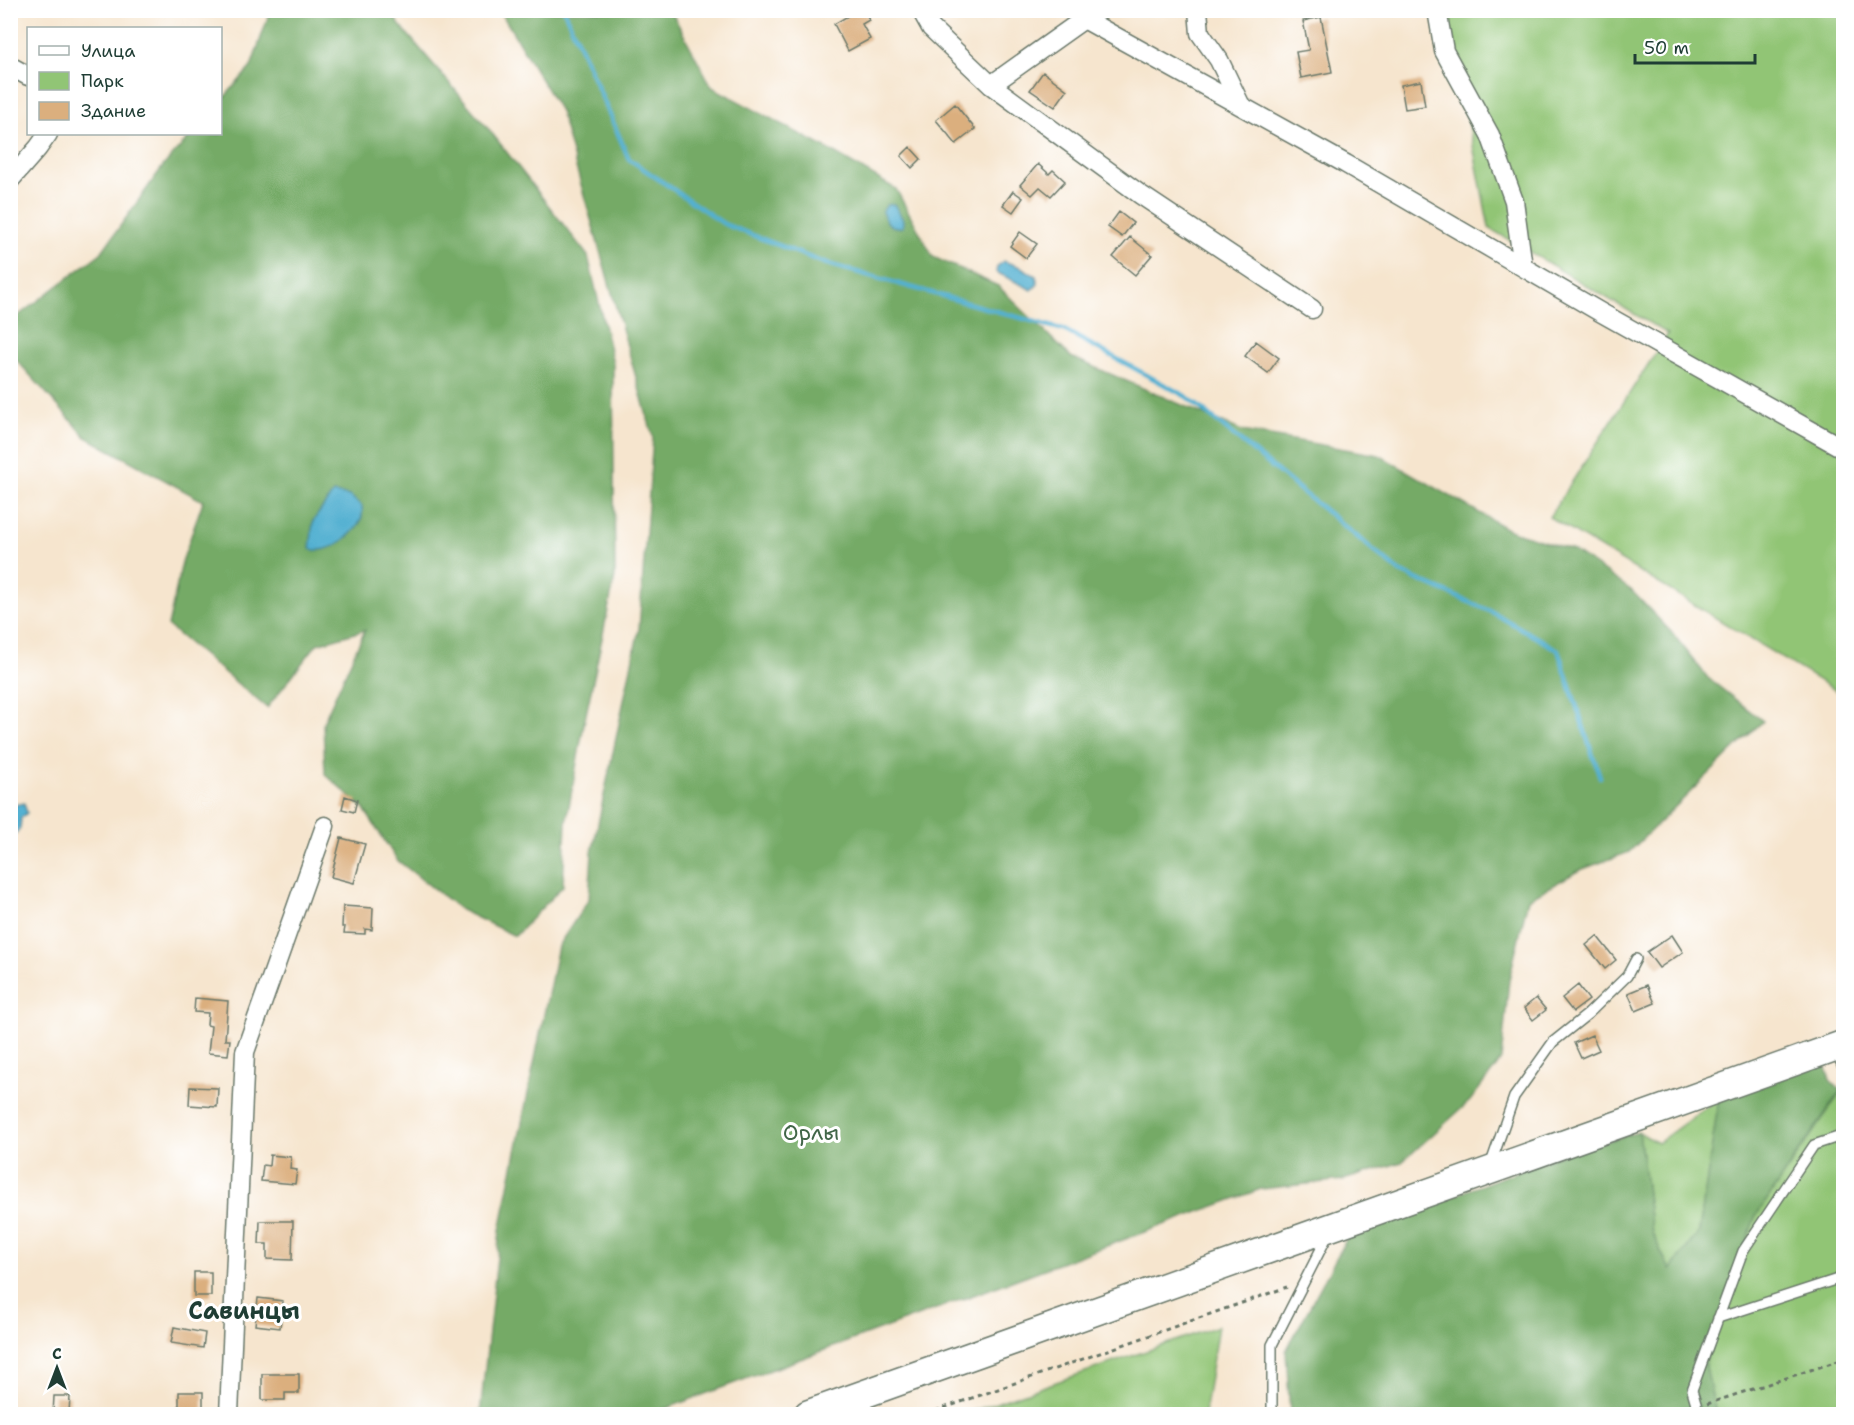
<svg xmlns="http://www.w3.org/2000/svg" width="1854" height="1425" font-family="'Shantell Sans',sans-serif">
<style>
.green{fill:#91c575;stroke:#588154;stroke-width:1.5}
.forest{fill:#74aa66;stroke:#4a744d;stroke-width:1.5}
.water{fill:#52b0d1;stroke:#387682;stroke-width:1.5}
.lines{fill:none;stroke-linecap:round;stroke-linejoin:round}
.stream{stroke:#52b0d1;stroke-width:4.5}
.building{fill:#dbaf7e}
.lane-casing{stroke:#6a786a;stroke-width:12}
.street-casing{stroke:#6a786a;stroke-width:21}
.secondary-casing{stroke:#6a786a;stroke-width:30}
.path{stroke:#6a786a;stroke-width:3;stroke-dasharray:4.5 4.5;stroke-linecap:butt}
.lane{stroke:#fff;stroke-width:9}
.street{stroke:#fff;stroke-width:18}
.secondary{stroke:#fff;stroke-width:27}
.labels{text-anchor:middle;stroke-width:6;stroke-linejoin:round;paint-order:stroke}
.park-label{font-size:22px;fill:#416648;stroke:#fff}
.neighbourhood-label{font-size:24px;font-weight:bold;fill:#1f3d34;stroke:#fff}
</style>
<rect width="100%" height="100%" fill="#fff"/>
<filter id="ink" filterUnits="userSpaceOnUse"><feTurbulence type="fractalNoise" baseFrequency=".0167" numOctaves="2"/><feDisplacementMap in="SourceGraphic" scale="12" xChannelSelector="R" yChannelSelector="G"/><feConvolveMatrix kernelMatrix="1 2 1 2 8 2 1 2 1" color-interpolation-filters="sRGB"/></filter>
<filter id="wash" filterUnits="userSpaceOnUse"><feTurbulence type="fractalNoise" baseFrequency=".008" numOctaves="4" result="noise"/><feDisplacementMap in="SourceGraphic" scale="24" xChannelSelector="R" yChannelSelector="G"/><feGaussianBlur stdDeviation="1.35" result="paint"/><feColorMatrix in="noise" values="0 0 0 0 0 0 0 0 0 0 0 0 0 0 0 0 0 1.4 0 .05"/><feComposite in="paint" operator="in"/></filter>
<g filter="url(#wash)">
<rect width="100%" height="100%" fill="#f6e5ce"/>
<path class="green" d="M1447 11H1843V695L1549 517 1668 334 1489 228Z
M1843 1089V1414H1716L1705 1363 1755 1217Z
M1719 1098 1699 1232 1670 1270 1652 1233 1639 1132 1657 1143Z
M1218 1326 1204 1414H964Z"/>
<path class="forest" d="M270 11H391L399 24 491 132 588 256 613 363 615 577 584 724 566 823 563 886 515 936 461 910 397 860 364 809 325 774 323 723 365 630 317 644 267 708 168 626 182 562 203 501 86 437 11 354V321L101 253 163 166 192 134H220L221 101 251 67Z
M500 11H671L712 87 822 146 896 189 933 257 998 286 1071 357 1242 431 1379 455 1509 530 1574 551 1631 590 1673 634 1708 678 1763 721 1629 852 1580 870 1528 899 1509 980 1501 1060 1470 1101 1402 1162 1343 1180 1261 1189 651 1414H480L500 1230 558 946 589 899 592 852 639 629 653 437 560 111Z
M1824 1062 1830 1080 1841 1090 1755 1217 1705 1363 1716 1414H1290L1286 1351 1348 1236 1573 1150 1639 1132 1652 1233 1670 1270 1699 1232 1719 1098Z"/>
<path class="water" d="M894 204 903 220V227C890 228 887 224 882 212L887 205Z
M1003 261 1021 267 1036 276 1038 284 1032 290 996 272 997 267Z
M333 493 350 496 362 506C362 509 363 513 362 516 359 533 328 556 310 549L313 521Z
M11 800 14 805 24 803 27 813 21 818 20 829 12 837Z"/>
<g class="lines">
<path class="stream" d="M564 10 629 159 724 224 824 263 1064 330 1187 397 1400 572 1492 612 1558 650 1600 777"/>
</g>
<g id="blocks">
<path class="building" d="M858 10H864L869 20 862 24 870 39 848 51 834 24Z
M1321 17 1332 72 1301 78 1296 52 1309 50 1303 21Z
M1043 72 1067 90 1055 107 1030 90Z
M1421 81 1425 106 1405 109 1401 85Z
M955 104 975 129 956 144 936 120Z
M910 147 921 159 912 168 901 156Z
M1038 164 1049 174 1053 170 1065 181 1051 196 1040 187 1032 195 1020 185Z
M1013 191 1023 198 1013 212 1003 205Z
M1119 212 1133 223 1122 237 1108 227Z
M1020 232 1037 244 1026 258 1010 246Z
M1130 237 1152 255 1135 275 1113 257Z
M1256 341 1279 358 1268 373 1245 356Z
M345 796 357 800 354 812 342 809Z
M341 838 365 844 354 883 331 877Z
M343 906 373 908 372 930 365 929V934L344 933 345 927H342Z
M1672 935 1683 952 1659 968 1647 952Z
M1597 936 1616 960 1605 969 1586 945Z
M1578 985 1589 1000 1573 1012 1562 998Z
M1647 985 1655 1003 1636 1011 1628 993Z
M195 998 228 1001 225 1040H230L228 1055 208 1053 211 1026 207 1025 208 1013 194 1012Z
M1536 998 1546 1010 1533 1020 1524 1008Z
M1592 1035 1599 1050 1581 1058 1574 1043Z
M190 1087 218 1088 217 1107 189 1105Z
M270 1155 291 1157 290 1169 297 1170 295 1184 261 1181 263 1165 269 1166Z
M260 1221H293L292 1260 267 1259V1244H259Z
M194 1272H211V1296H194Z
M258 1298 283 1301 280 1328 255 1325Z
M174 1327 205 1333 203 1348 171 1343Z
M262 1374H299V1393H285V1400H262Z
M179 1392H203V1410H197V1414H179Z
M54 1396H70L69 1414H53Z"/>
</g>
</g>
<g filter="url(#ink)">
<use href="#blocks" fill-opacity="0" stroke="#6a786a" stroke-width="1.5"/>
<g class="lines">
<defs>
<path id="lane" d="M1836 1049 1844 1070
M1490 1166 1514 1097 1553 1042 1588 1014 1627 976 1636 959
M1718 1318 1844 1277
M1272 1414V1345L1328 1235
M1699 1414 1692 1390 1743 1251 1814 1145 1844 1135"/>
<path id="street" d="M921 10 931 28 991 85 1141 195 1312 309
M1198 10 1200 33 1219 60 1241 106
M1437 10 1444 51 1490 135 1514 201 1523 267
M10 66 28 76
M991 85 1084 19 1346 164 1600 312 1844 449
M10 180 38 148 48 134
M229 1414 245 1052 325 826"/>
<path id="secondary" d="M808 1414 1844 1044"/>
</defs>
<use href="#lane" class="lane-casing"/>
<use href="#street" class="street-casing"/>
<use href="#secondary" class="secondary-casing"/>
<path class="path" d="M1707 1404 1844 1359
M927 1414 1287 1287"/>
<use href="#lane" class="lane"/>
<use href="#street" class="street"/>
<use href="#secondary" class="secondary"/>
</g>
</g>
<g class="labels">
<g class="park-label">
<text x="811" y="1140">Орлы</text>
</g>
<g class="neighbourhood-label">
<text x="244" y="1319">Савинцы</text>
</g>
</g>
<rect width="1854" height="1425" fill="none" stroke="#fff" stroke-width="36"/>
<rect x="27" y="27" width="195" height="108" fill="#ffffff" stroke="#a5b1ae" stroke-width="1.5"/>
<rect x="39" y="46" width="30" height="9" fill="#ffffff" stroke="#a5b1ae" stroke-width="1.5"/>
<text x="81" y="57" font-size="18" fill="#1f3d34">Улица</text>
<rect x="39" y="72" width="30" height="18" fill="#91c575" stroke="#a5b1ae" stroke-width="1.5"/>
<text x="81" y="87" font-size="18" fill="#1f3d34">Парк</text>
<rect x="39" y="102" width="30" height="18" fill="#dbaf7e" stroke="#a5b1ae" stroke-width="1.5"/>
<text x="81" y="117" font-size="18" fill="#1f3d34">Здание</text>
<g transform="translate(57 1368)" stroke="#ffffff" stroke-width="4.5" paint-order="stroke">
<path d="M0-4.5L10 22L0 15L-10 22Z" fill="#1f3d34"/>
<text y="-9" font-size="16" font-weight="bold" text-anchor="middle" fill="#1f3d34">С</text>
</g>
<path d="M1635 54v9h120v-9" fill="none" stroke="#1f3d34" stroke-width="3"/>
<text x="1644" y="54" font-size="18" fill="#1f3d34" stroke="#ffffff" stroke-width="4.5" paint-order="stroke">50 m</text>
</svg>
